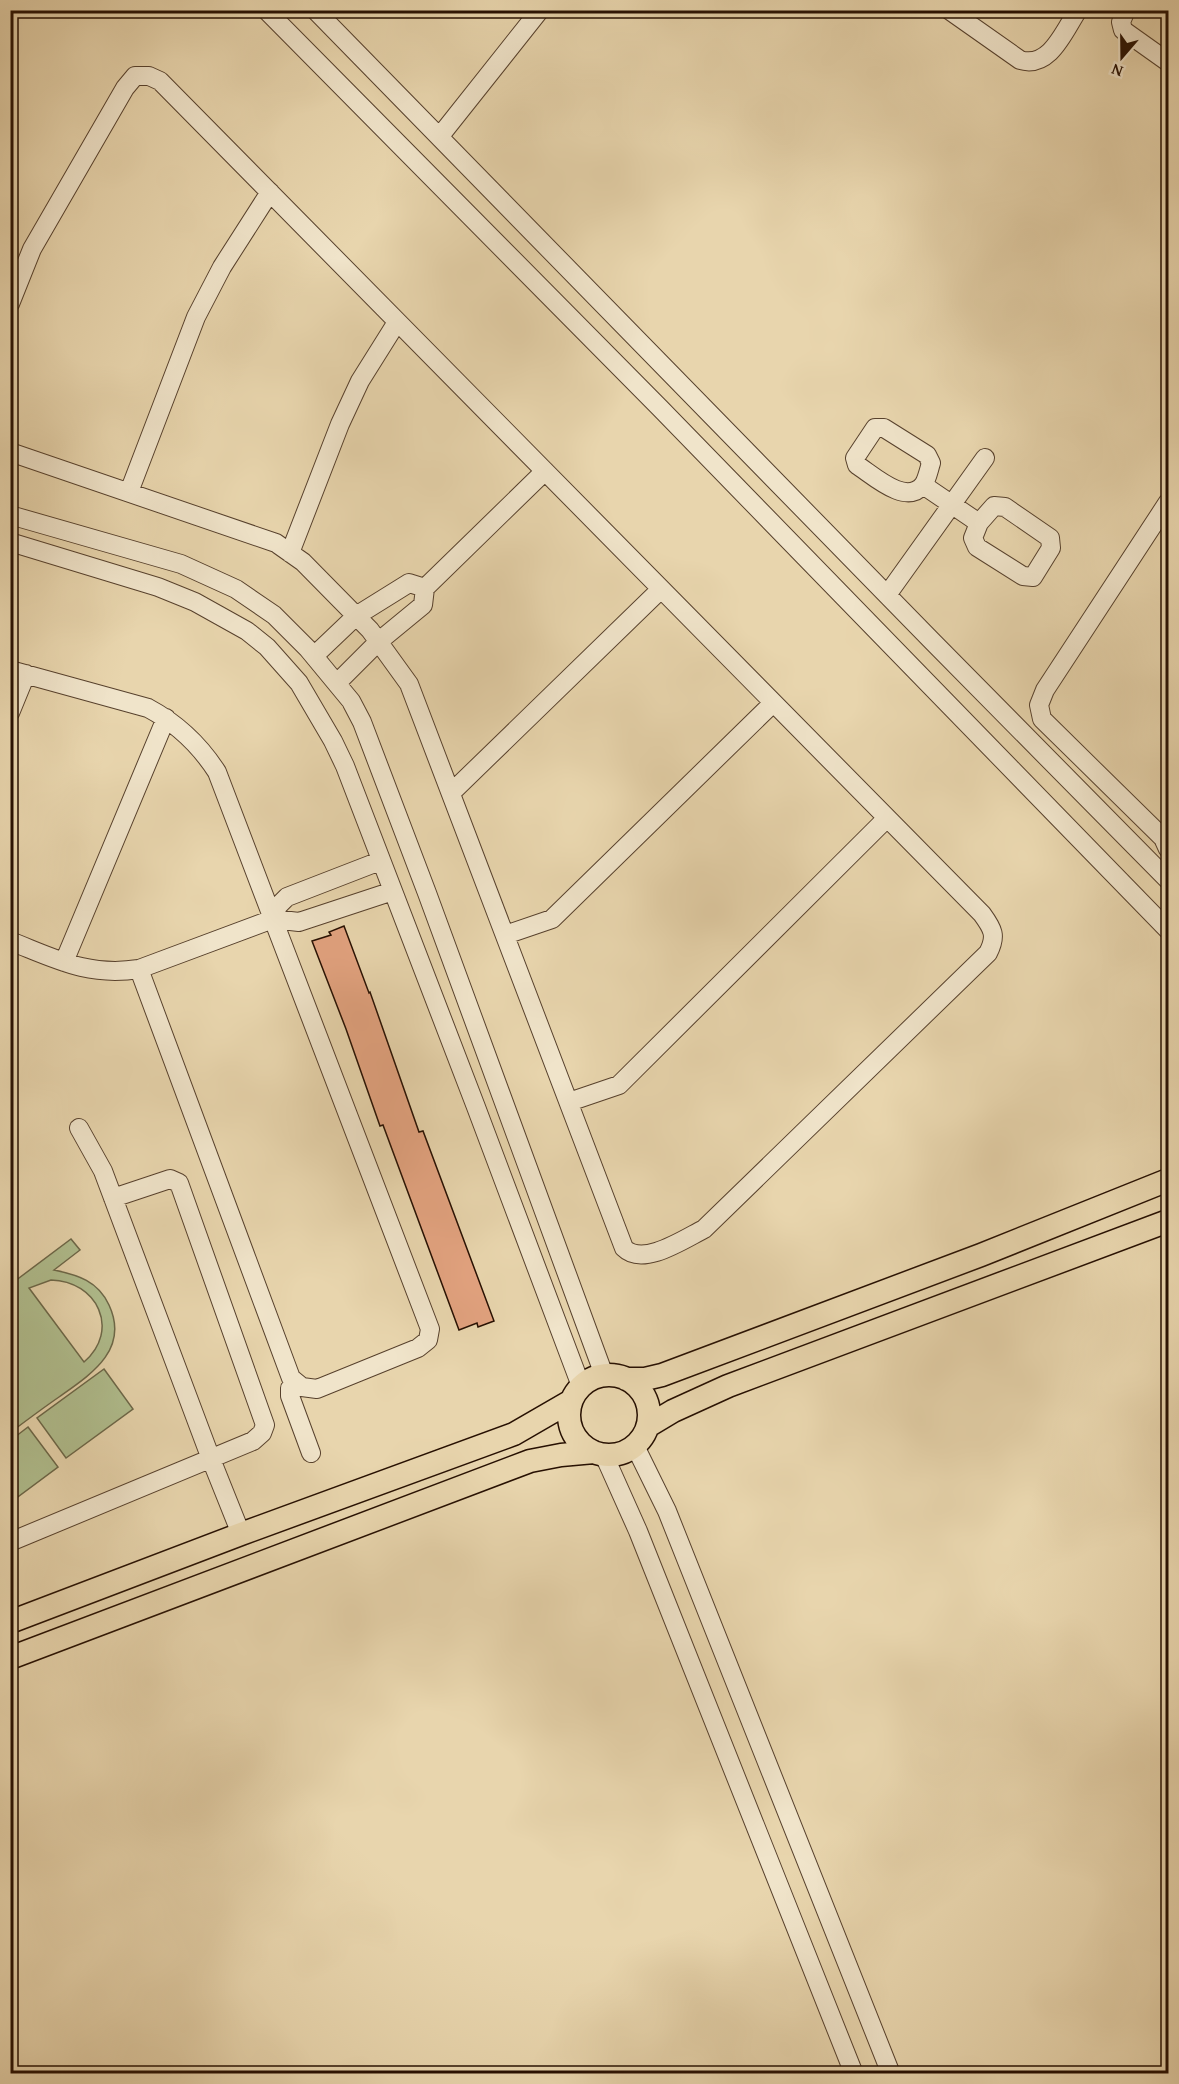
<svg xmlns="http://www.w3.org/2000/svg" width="1179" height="2084" font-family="'Gentium Book Plus',serif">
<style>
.green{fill:#b0be8e;stroke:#6c6748;stroke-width:1.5;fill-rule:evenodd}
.building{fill:#e3a380;stroke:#271002;stroke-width:1.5}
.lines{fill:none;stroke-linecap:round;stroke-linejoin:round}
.minor-casing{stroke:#57412d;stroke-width:20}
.major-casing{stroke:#271002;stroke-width:25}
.minor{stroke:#f0e4ca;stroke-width:18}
.major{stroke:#e8d5ad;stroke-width:22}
</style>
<rect width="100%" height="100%" fill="#e8d5ad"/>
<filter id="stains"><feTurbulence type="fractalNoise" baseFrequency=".00333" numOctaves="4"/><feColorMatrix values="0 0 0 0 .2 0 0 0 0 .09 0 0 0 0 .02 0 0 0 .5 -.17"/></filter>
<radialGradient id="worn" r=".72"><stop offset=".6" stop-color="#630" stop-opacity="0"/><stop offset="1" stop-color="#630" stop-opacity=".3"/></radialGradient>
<path class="green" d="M71 1239 80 1250 54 1270C78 1275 98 1281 109 1305 130 1350 90 1375 59 1397 43 1408 27 1420 11 1432V1284ZM51 1280C97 1281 121 1330 84 1362L29 1288Z
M104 1369 133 1409 66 1458 37 1418Z
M28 1427 58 1467 11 1502V1440Z"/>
<path class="building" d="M344 926 369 993 370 992 419 1132 423 1131 494 1321 478 1327 477 1323 459 1330 383 1125 380 1126 346 1029 312 941 331 935 329 932Z"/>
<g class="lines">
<defs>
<path id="minor" d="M266 10 660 408 1168 930
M315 10 933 642 1168 880
M949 10 1020 60C1050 69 1064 31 1078 10
M1126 10 1121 22 1123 30 1168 62
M440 136 540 10
M10 304 32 249 125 88 135 76H149L160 81 982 914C993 929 997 936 988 953L704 1229C684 1239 643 1267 624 1248L409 684 370 630 303 562 276 543 10 452
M875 428H884L927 455 931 463C929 469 927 480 923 485 906 506 874 476 857 465L855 458Z
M923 485 979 523
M129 492 196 317 222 267 270 192
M1168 502 1045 690 1039 705 1042 719 1163 838 1168 849
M994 506 1005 507 1050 538 1051 548 1033 577 1023 576 977 547 973 538 979 523Z
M10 515 181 564 236 589 274 615 308 649 351 701 362 722 427 893 604 1375
M10 542 158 587 195 602 247 631 267 647 299 683 333 741 345 766 476 1107 581 1386
M290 553 340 424 360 381 397 322
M887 595 985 458
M314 656 356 616 409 583 425 588
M10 670 148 708C178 724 199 744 217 772L273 919 139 969C88 977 56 959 10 941
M337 683 378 642 423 605 425 588 545 471
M10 713 26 674
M451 793 661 589
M273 919 299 922 393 891
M505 935 552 919 773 703
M64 962 166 718
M139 969 291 1378 302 1387 317 1389 418 1348 428 1340 430 1329 273 919 278 906 287 897 380 861
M569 1102 619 1085 887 818
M79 1128 103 1171 211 1459 241 1534
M295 1383 290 1388V1396L311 1453
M635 1446 667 1511 891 2074
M604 1455 638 1531 854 2074
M10 1542 253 1441 262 1433 265 1425 179 1183 170 1179 113 1198"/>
<path id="major" d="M569 1415a40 40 0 1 1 80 0a40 40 0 1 1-80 0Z
M626 1379H645L662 1375 981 1255 1168 1180
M648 1426 673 1411 728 1386 1168 1221
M10 1622 241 1534 514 1434 571 1401
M10 1658 530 1461 561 1455 594 1452"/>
</defs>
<use href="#minor" class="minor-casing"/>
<use href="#major" class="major-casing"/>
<use href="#minor" class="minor"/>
<use href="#major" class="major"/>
</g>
<rect width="1179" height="2084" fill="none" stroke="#e8d5ad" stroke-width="36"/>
<rect x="12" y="12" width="1155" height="2060" fill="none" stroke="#271002" stroke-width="3"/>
<rect x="18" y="18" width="1143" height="2048" fill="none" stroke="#271002" stroke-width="1.5"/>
<g transform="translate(1122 57) rotate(200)" stroke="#f0e4ca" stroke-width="4.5" paint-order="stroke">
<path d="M0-4.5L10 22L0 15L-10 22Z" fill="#271002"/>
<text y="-9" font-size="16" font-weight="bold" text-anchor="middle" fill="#271002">N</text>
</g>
<rect width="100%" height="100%" filter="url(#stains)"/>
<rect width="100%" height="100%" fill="url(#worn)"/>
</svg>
